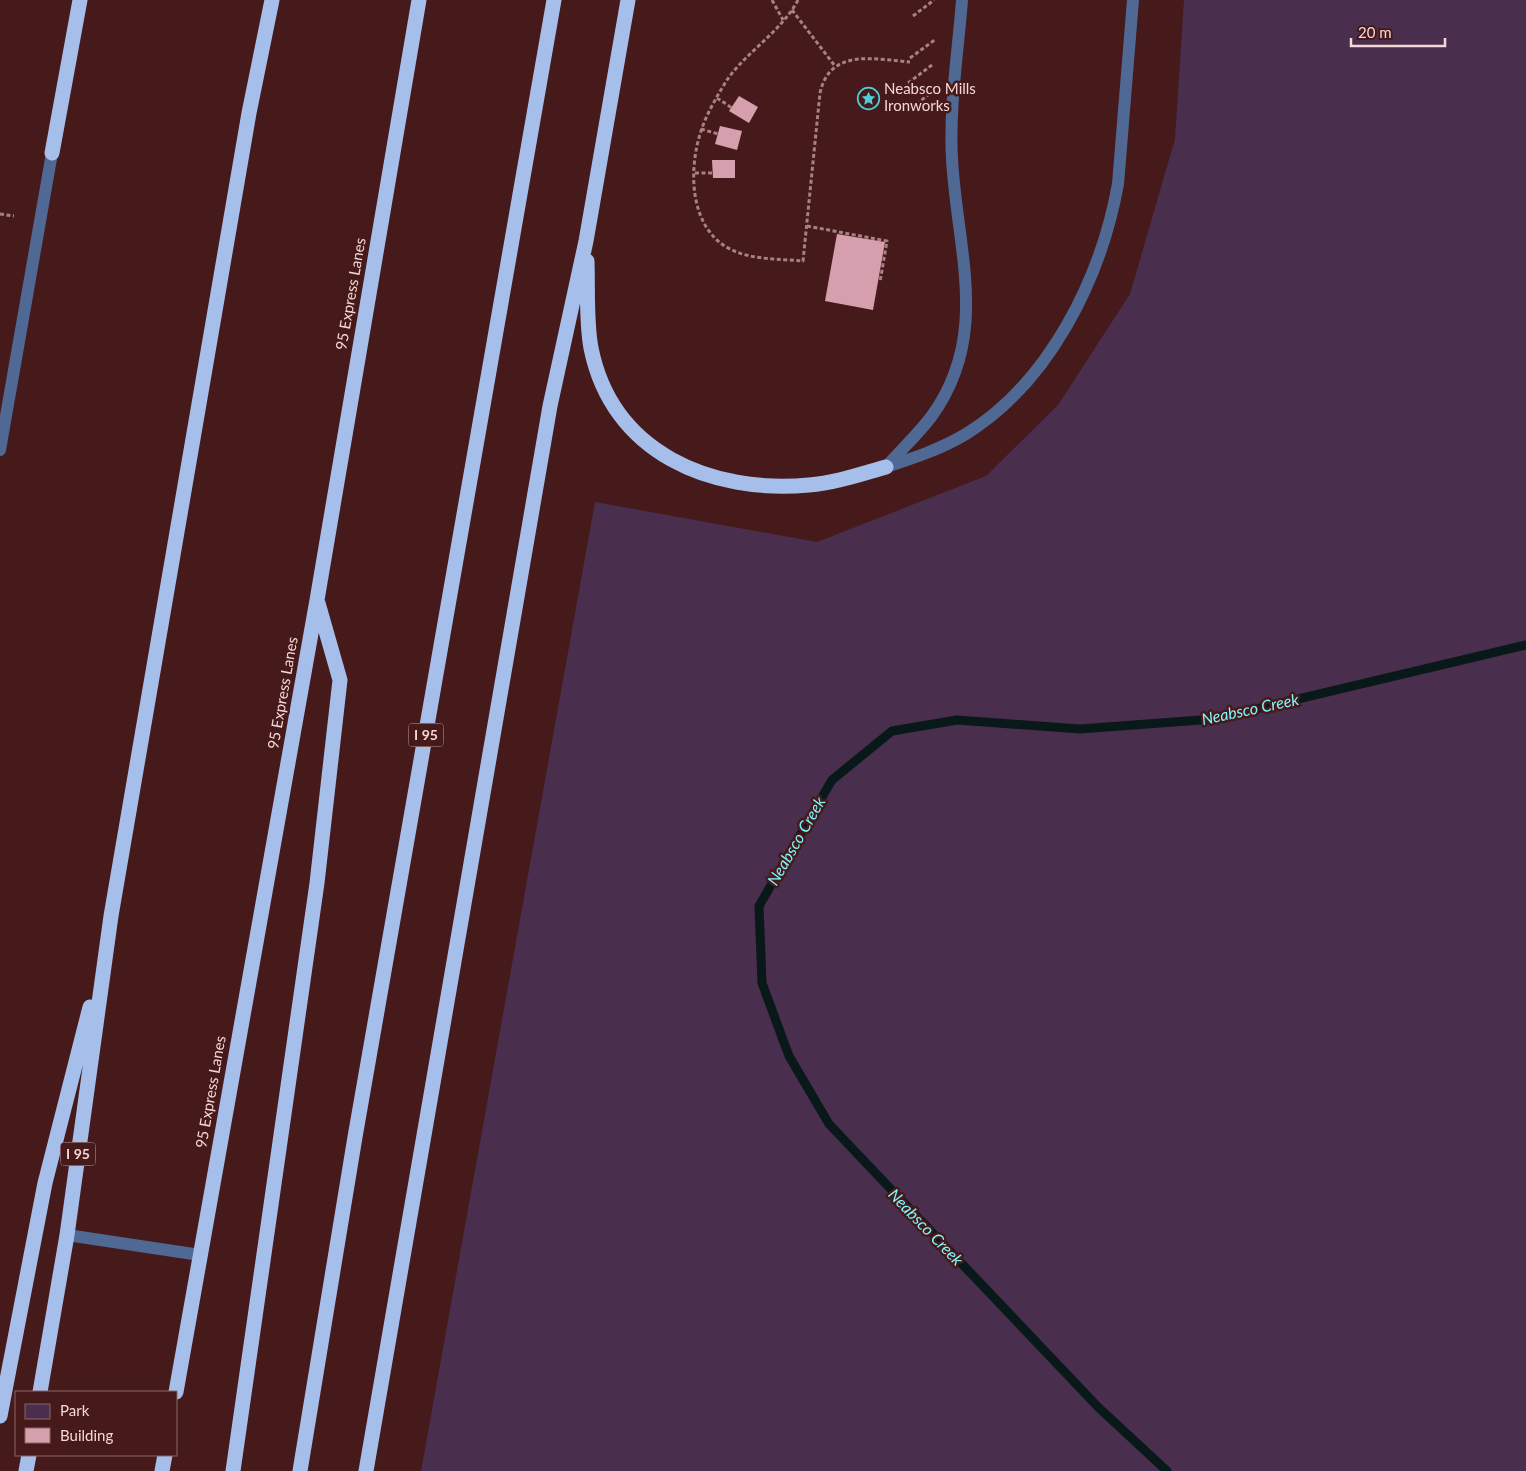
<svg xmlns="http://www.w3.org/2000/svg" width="1526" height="1471" font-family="Lato,sans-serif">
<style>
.green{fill:#492e4e}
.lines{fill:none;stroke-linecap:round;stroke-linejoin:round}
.stream{stroke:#091819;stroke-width:9}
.building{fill:#d69fad}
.path{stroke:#a68282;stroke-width:3;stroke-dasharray:4 2.5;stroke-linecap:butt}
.lane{stroke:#506994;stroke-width:12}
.highway{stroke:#a6bfea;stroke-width:15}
.labels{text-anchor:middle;stroke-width:5;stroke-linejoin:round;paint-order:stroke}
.shield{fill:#461a1b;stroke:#c09e9e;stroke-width:1}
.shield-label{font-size:14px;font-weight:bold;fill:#f5d7d6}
.poi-label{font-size:15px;fill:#f5d7d6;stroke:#461a1b;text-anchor:start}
.street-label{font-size:15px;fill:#f5d7d6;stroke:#461a1b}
.water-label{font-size:16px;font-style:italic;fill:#7df7ff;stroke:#461a1b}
</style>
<rect width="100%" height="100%" fill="#461a1b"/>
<path class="green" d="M1184 0H1526V1471H421L595 502 817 542 986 476 1058 405 1130 294 1175 139Z"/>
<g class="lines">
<path class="stream" d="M1167 1471 1098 1407 829 1124 789 1056 762 983 759 906 832 780 892 731 957 720 1080 729 1214 719 1526 645"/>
</g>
<path class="building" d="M739 96 758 107 749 123 729 111Z
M720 126 742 131 737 150 715 144Z
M712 160H735V178H713Z
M837 234 885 242 873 310 825 301Z"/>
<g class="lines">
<path class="path" d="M772 0 783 20
M798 0C781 32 747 51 727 80 717 96 707 113 701 131 688 170 689 230 732 250 753 260 781 259 803 261L820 93C830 48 874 59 910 62
M792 10 835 66
M913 16 934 0
M910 58 936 39
M908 83 932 65
M717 98 732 108
M906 112 932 92
M701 129 718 134
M695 173H713
M0 214 14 216
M807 226 887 241 880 282"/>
<path class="lane" d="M0 450 52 153
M888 465C902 449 918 434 931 417 991 335 957 251 952 159 949 107 958 53 962 0
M886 467C914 458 941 449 966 434 1050 382 1101 278 1118 184L1133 0
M67 1235 200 1255"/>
<path class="highway" d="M52 153 80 0
M587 261C588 288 586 322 591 348 612 453 711 494 809 485 835 483 861 474 886 467
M40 1392 67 1235 111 916 249 113 272 0
M176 1392 317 600 419 0
M0 1416 45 1183 90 1007
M26 1471 29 1455
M162 1471 165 1455
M233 1471 317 883 340 680 318 603
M300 1471 355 1137 554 0
M366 1471 550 406 586 241 628 0"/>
</g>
<defs>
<symbol id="sight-ring" viewBox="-11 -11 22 22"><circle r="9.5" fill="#461a1b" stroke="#51ccd4" stroke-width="1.5"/><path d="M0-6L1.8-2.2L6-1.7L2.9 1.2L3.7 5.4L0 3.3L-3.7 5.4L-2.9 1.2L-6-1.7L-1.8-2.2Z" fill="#51ccd4"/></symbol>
</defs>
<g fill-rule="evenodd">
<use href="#sight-ring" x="856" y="86" width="25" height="25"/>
</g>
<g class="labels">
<g class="shield">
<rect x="408.5" y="723.5" width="35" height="23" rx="4"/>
<rect x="60.5" y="1142.5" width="35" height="23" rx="4"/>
</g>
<g class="shield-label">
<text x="426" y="740">I 95</text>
<text x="78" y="1159">I 95</text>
</g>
<g class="poi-label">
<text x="884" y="94">Neabsco Mills<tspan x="884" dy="17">Ironworks</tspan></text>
</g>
<g class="street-label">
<text transform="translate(351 294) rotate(-80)" y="5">95 Express Lanes</text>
<text transform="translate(283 693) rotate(-80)" y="5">95 Express Lanes</text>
<text transform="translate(211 1092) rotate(-80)" y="5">95 Express Lanes</text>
</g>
<g class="water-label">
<text transform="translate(1250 709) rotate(-12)" y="6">Neabsco Creek</text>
<text transform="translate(796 841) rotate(-60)" y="6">Neabsco Creek</text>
<text transform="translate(926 1227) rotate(46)" y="6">Neabsco Creek</text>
</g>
</g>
<rect x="15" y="1391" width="162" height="65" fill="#461a1b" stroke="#8c6666"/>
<rect x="25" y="1404" width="25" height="15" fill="#492e4e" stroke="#8c6666"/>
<text x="60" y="1416" font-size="15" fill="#f5d7d6">Park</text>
<rect x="25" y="1428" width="25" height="15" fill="#d69fad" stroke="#8c6666"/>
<text x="60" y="1441" font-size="15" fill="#f5d7d6">Building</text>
<path d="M1351 38v8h94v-8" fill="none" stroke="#f5d7d6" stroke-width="2.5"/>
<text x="1358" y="38" font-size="15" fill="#f5d7d6" stroke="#461a1b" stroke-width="4" paint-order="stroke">20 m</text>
</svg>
